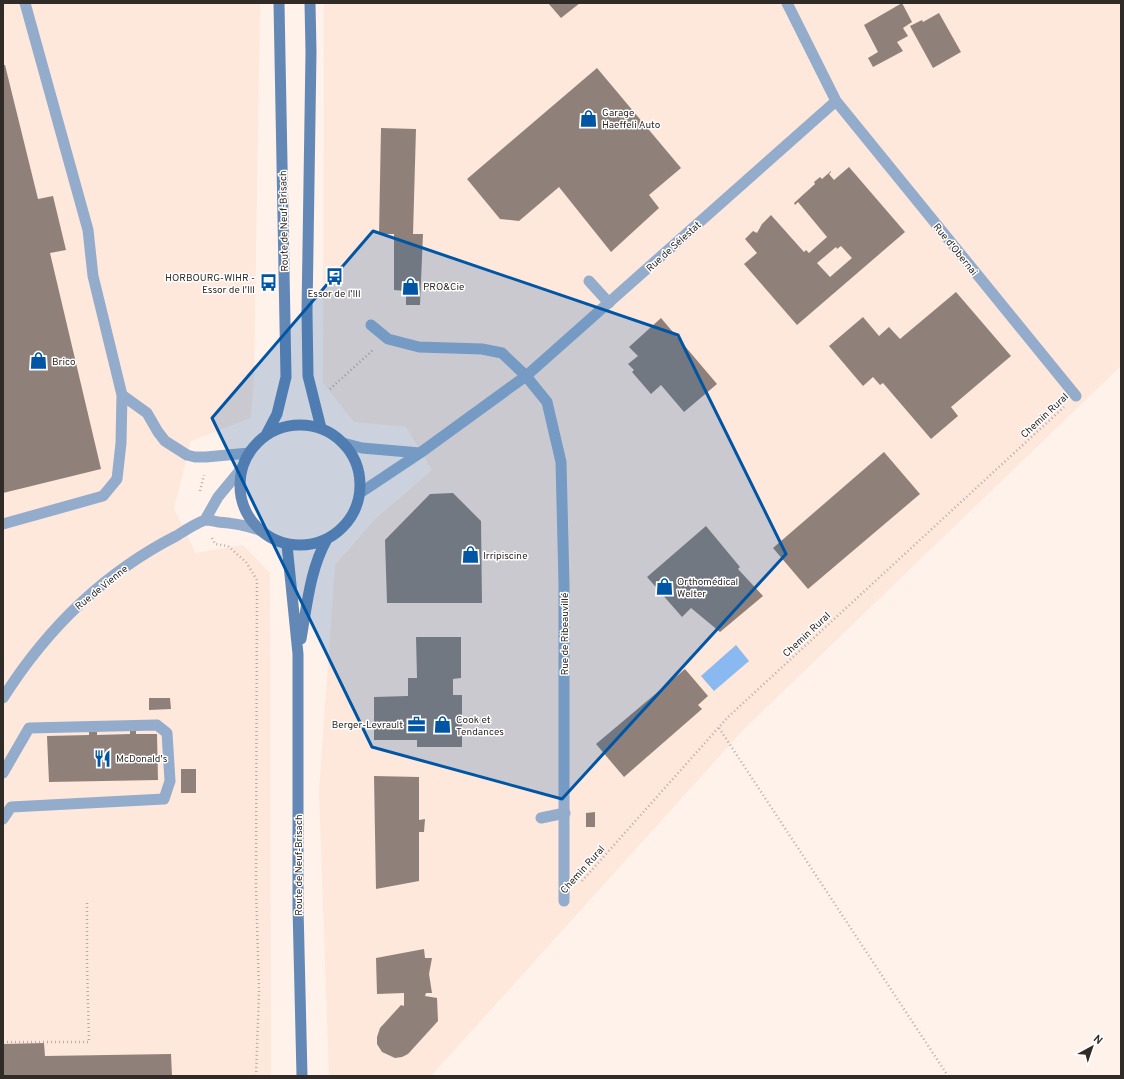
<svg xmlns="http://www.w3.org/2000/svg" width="1124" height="1079" font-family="Overpass,sans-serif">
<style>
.built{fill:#fee7db}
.water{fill:#8ab8f1}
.building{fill:#8f817a;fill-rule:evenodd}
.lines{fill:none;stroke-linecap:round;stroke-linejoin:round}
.path{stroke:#b6aca7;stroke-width:2.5;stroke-dasharray:1 3;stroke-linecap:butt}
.service{stroke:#93accc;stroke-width:11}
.minor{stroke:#93accc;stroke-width:11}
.secondary{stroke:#6388b6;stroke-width:11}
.marked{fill:#0056a4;fill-opacity:0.2;stroke:#0056a4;stroke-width:3;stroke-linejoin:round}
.labels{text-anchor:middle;stroke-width:3;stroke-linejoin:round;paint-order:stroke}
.poi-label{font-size:10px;fill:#312b28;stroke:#fff;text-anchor:start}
.street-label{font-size:10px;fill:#312b28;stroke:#fff}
</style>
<rect width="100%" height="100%" fill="#fef2eb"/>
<path class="built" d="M3 3H260L254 379 251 418 191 441 174 509 196 553 243 545 270 573 271 1076H3Z
M324 3H1121V366L744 729 431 1076H329L319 791 335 565 375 519 432 470 406 427 354 422 323 383Z"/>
<path class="water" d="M736 645 749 661 714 691 701 676Z"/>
<path class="building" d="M548 3H580L561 18Z
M902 3 912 22 903 28 908 36 897 42 903 51 873 67 868 58 878 52 864 25Z
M939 13 961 52 933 68 910 26 922 20 923 22Z
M3 65H5L38 199 53 196 66 250 50 253 101 469 3 493Z
M597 68 681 168 649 195 659 208 611 252 559 187 519 221 500 219 467 179Z
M381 128 416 129 413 234H423L420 305H406V291L394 290V234H379Z
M849 167 905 232 797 325 744 264 757 253 745 239 753 231 757 233 762 224 771 215 804 252 806 250 809 253 827 237 798 202 795 205 794 203 815 184 814 182 820 177 822 179 831 171V172L829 174 834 180ZM841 246 852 258 830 277 817 263 836 247 837 249Z
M956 292 1011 356 951 407 958 416 931 439 883 383 880 385 873 377 863 386 829 346 863 317 879 336 889 327 900 339Z
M661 318 717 384 684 412 661 385 651 394 632 372 634 370 628 364 638 356 629 347Z
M884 452 920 494 808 589 773 548Z
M453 493 481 521 482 603H387L385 540 430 494Z
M706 526 740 567 738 569 763 596 720 632 691 608 682 617 647 577Z
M416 637H461V678L453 679V695H462V747H417V740H374V697L408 696V678H417Z
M685 669 708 696 698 705 702 709 624 777 596 744Z
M149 698H170L171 709 149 710Z
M130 731H136V734H157L158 780 49 782 47 736 89 735V732H97V735L130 734Z
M181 769H196V793H181Z
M374 776 419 777V820L425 819 424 832H419V881L376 889Z
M595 812V827H586V813Z
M424 949 425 958H432L429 974 432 993H426L425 996 437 998 438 1021 408 1054 402 1057 395 1058 382 1052 377 1044V1037L380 1028 401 1005 404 1006V993L377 994 376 958Z
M44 1043 45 1056 171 1054 172 1076H3V1044Z"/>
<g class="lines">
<path class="path" d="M330 389 373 350
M200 491 204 475
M212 538 215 544 228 546 246 562 257 580 256 886 259 992 256 1076
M719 728 948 1076
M582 881 728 717 1064 407
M3 1042H89L87 963V901"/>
<path class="service" d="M589 281 609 303
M371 325 388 339 419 347 482 349 502 353 526 376
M122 395 147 413 158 432 165 441 187 455 195 457H206L249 453
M3 524 103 496 117 479 121 443 122 395 93 276 88 230 25 3
M3 773 29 728 157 725 167 733 170 781 164 799 11 807 3 819
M541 818 565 813"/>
<path class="minor" d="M836 101 1076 396
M526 376 547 402 561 462 564 584V901
M343 443 362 448 420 453
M360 493 420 453 526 376 836 101 787 3
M205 520 218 497 242 468
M3 698C46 630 104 573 176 536 183 532 199 521 206 520 209 520 214 521 218 522 232 523 245 525 259 530"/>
<path class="secondary" d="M310 3 311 52 307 312 308 376 321 428
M240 485a60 60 0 1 1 120 0a60 60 0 1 1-120 0Z
M266 435 277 414 286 377 279 3
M287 545 298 654V907L302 1076
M301 639C307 605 310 569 327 539"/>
</g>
<path class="marked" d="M373 231 678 335 786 554 562 799 372 747 212 418Z"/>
<defs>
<symbol id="shop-bare" viewBox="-9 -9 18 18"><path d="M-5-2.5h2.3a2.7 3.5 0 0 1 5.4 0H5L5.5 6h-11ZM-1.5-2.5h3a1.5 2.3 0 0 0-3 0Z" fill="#0056a4" stroke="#fff" stroke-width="2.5" paint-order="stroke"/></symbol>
<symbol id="bus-bare" viewBox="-9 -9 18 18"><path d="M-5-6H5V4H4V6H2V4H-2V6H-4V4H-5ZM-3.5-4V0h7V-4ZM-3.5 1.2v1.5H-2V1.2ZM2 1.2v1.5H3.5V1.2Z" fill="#0056a4" stroke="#fff" stroke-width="2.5" paint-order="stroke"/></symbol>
<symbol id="office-bare" viewBox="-9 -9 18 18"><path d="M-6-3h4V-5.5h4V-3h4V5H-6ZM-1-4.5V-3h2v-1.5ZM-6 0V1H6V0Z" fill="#0056a4" stroke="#fff" stroke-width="2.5" paint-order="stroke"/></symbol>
<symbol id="restaurant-bare" viewBox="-9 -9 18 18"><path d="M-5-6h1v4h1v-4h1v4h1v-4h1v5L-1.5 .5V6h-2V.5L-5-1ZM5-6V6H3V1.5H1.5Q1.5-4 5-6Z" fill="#0056a4" stroke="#fff" stroke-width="2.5" paint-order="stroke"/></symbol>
</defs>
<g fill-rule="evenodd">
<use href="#shop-bare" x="576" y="106" width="25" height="25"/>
<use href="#bus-bare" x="322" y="264" width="25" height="25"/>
<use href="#bus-bare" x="256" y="270" width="25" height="25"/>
<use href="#shop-bare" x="398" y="274" width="25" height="25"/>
<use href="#shop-bare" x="26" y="348" width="25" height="25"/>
<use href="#shop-bare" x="458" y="542" width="25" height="25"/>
<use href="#shop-bare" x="652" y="574" width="25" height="25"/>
<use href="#office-bare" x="404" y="712" width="25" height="25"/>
<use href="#shop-bare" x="430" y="712" width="25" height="25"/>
<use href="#restaurant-bare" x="90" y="746" width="25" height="25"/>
</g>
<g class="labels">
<g class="poi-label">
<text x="602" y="116">Garage<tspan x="602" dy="12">Haeffeli Auto</tspan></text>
<text x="255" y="281" text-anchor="end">HORBOURG-WIHR -<tspan x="255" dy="12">Essor de l'Ill</tspan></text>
<text x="423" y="290">PRO&amp;Cie</text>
<text x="334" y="297" text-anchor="middle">Essor de l'Ill</text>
<text x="52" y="365">Brico</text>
<text x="483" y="559">Irripiscine</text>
<text x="677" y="585">Orthomédical<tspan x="677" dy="12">Welter</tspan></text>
<text x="456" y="723">Cook et<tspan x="456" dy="12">Tendances</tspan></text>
<text x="403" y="728" text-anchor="end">Berger-Levrault</text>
<text x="116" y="762">McDonald's</text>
</g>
<g class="street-label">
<text transform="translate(283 221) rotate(-91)" y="4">Route de Neuf-Brisach</text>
<text transform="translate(673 246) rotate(-42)" y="4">Rue de Sélestat</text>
<text transform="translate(956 249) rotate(51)" y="4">Rue d'Obernai</text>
<text transform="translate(1044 415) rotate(-43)" y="4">Chemin Rural</text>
<text transform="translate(101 587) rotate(-39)" y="4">Rue de Vienne</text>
<text transform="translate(564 634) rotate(-90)" y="4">Rue de Ribeauvillé</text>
<text transform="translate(806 634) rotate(-43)" y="4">Chemin Rural</text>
<text transform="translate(298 865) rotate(-90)" y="4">Route de Neuf-Brisach</text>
<text transform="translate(582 869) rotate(-48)" y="4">Chemin Rural</text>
</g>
</g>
<rect width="1124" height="1079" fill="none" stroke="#312b28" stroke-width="8"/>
<g transform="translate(1092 1047) rotate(40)" stroke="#ffffff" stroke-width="3" paint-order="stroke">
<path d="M0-3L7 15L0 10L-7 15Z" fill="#312b28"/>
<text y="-6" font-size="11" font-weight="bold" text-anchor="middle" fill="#312b28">N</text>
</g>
</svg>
